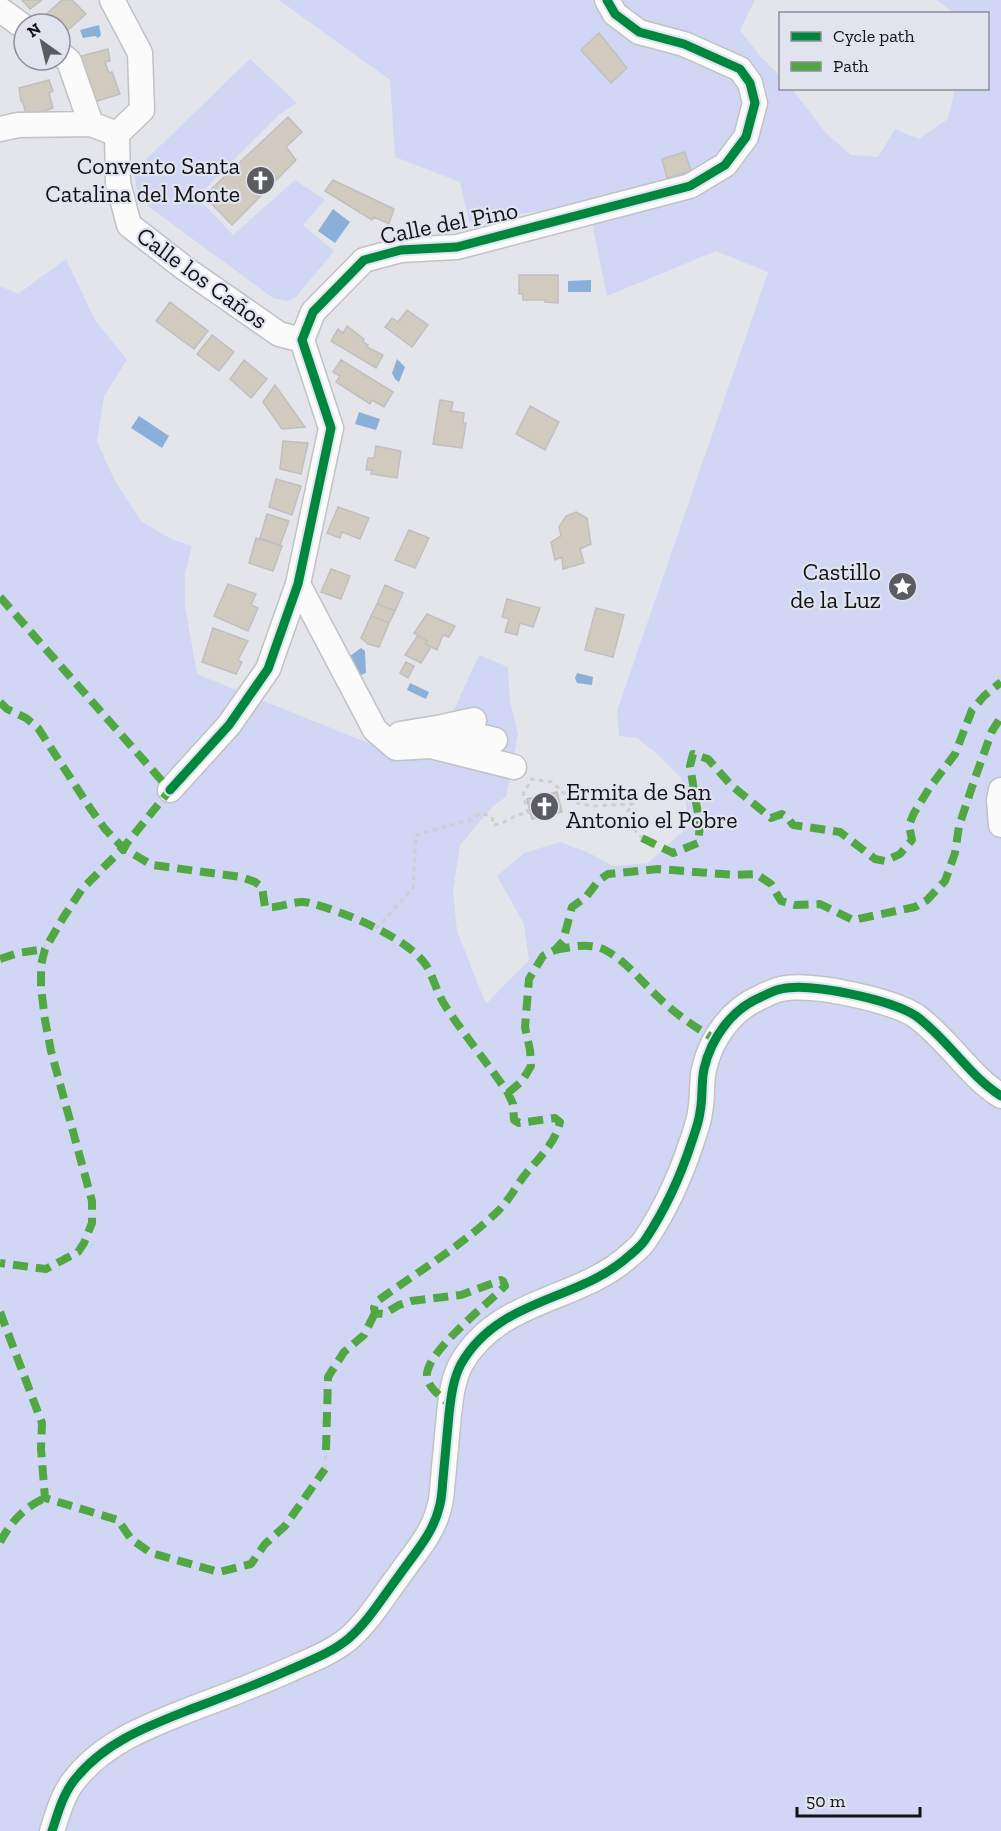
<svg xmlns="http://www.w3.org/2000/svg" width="1001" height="1831" font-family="'Zilla Slab',serif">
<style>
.green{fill:#d1d6f5}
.water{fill:#8ab0da}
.building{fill:#d1cabe;stroke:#c0bfc0;stroke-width:1.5}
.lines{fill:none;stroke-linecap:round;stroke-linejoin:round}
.minor-casing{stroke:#c1c1c6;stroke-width:27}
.path{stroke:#cecfd1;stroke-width:3;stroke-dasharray:4.5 4.5;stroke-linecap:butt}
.minor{stroke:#fbfbfc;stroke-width:24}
.quiet{stroke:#51a842;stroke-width:8;stroke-dasharray:15 8;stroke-linecap:butt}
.cycleway-casing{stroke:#e1e3ee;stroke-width:13}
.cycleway{stroke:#00873e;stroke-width:9}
.labels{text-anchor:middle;stroke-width:4.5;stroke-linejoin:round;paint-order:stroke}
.poi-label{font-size:24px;fill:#111216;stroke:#e1e3ee;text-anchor:end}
.street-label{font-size:24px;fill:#111216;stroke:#e1e3ee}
</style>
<rect width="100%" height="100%" fill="#e4e5eb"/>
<path class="green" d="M279 0H755L740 30 760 56 780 76V88L792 89 826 133 851 155 878 157 895 129 919 139 948 119 955 89 988 88V14L954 13 937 0H1001V1831H0V286L18 294 66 259 95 320 127 360 104 396 97 441 114 479 141 521 171 539 192 546 185 573V606L197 674 403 757 432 758 479 655 508 667 510 701 518 734 506 797 493 806 460 845 453 892 457 931 486 1004 529 960 524 924 497 876 524 853 560 842 587 852 614 866 648 863 690 825 681 778 656 753 637 738 619 736 617 711 768 272 716 251 607 296 591 218 566 207 469 222 460 182 395 157 390 80Z
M250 59 297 103 280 114 197 197 233 235 295 180 325 200 303 225 334 251 296 297 287 301 273 298 149 207 137 193 134 171Z"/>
<path class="water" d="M99 25 101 35 98 38 95 36 83 38 80 30Z
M333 209 350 222 335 243 318 231Z
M591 280V292H568V281Z
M397 359 405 367 399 382 395 379 392 373Z
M359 412 380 419 376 430 355 424Z
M139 416 169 436 162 448 131 428Z
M361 648 365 651 366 673 361 675 350 656Z
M577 673 593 677 592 685 577 683 575 678Z
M410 683 429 692 426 699 407 690Z"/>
<path class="building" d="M22 0H42L30 9Z
M62 0H72L86 14 60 37V24H49L43 17Z
M599 33 627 68 611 83 581 50Z
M108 49 110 61 105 62 109 73 112 72 120 94 91 103 74 58Z
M49 80 53 91 49 93 53 108 27 117 23 103 21 101 19 88Z
M288 117 302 132 286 147 296 160 232 225 204 196Z
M685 152 691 171 667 178 662 159Z
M333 180 394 209 389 224 374 217 372 220 325 191Z
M519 275H558V303L545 302V300H523V294H519Z
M170 302 208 331 194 349 156 321Z
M407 310 428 325 412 347 385 327 392 318 398 322Z
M347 326 364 339 363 342 368 345 367 347 383 355 376 368 331 341 338 329 343 333Z
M212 335 234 352 219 371 197 354Z
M244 360 267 379 251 398 230 379Z
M341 360 393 392 384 407 372 400 370 404 336 382 340 376 333 372Z
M275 385 305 427 282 429 263 402Z
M440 400 453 402 451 411 464 413 463 423H466L462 448 433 444Z
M530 406 559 422 545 450 516 434Z
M283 441 308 443 301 474 280 469Z
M376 446 401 451 397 478 371 474 372 470H366L368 458H374Z
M276 479 301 486 292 515 269 507Z
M338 507 369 518 360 539 342 532 340 538 327 533Z
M576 512 587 518 591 544 580 549 584 563 563 569 562 557 555 560 551 542 561 536 559 527 566 516Z
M267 514 289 521 280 545 260 538Z
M409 530 429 538 415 568 395 560Z
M256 538 282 546 273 571 249 563Z
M331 569 350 576 341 599 321 592Z
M228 584 256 594 251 605 258 608 248 631 214 616Z
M385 585 403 593 395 611 377 604Z
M507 599 540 608 533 627 520 623 517 635 505 632 509 619 502 617Z
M377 604 395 611 389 623 371 616Z
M596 608 624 615 613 657 585 650Z
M427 614 455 626 449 637 443 635 437 650 425 644 427 641 414 633Z
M371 616 389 623 379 647 368 644 361 638Z
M213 628 248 641 238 660 242 662 236 674 202 662Z
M418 635 427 641 425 644 431 647 421 663 405 655Z
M406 662 414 666 408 678 400 673Z
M557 792 562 812 532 819 527 799Z"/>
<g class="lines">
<defs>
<path id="minor" d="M112 0 140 53 142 110 117 134 118 183 129 225 187 270 279 334 302 340
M2 11 24 27
M60 54 69 61 91 124
M0 129 18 125 91 124 117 134
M298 584 375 730 396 748 431 746 514 767
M448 729 495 740
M400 734 442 727 474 720
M170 790 229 725 268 669 298 584 331 428 302 340 313 312 364 260 401 250 457 247 690 186 725 165 746 137 755 103 750 83 740 69 684 44 639 32 615 14 607 0
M1001 790 999 800 1001 825
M52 1831C58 1813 63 1793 76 1778 106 1741 151 1725 194 1708 226 1696 258 1684 289 1670 309 1661 331 1653 348 1639 368 1622 382 1598 398 1577 413 1555 433 1534 439 1508 442 1499 442 1489 443 1479 445 1457 447 1435 449 1414 451 1397 453 1379 461 1364 499 1297 579 1302 630 1255 636 1250 641 1246 645 1240 665 1210 681 1175 692 1141 695 1132 699 1122 700 1112 703 1098 701 1083 704 1069 711 1038 732 1009 761 997 767 994 775 990 781 989 810 982 892 1000 916 1016 948 1039 968 1075 1001 1096"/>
</defs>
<use href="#minor" class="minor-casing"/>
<path class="path" d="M530 779 552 782 573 802 592 806 633 804 623 817 642 838
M376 929 413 888 416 835 469 820 481 813 492 817 493 825C506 824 514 814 528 813L523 793 531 781
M325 1469 326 1450"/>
<use href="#minor" class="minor"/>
<path class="quiet" d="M0 597 170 790 123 848 82 889 63 918 45 949 41 965V987L45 1020 51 1051 92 1201V1223L84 1243 78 1252 46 1269 0 1263
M0 702 7 709 26 718 38 728 90 808 105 829 123 848 152 865 241 877 255 882 262 887 265 907C281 909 294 899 310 903 342 911 407 937 426 965 434 978 437 994 446 1007 465 1036 488 1064 508 1093L513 1104 514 1120 519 1123 555 1118 560 1122C556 1141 541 1156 528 1171 517 1184 511 1198 498 1211 463 1245 416 1273 376 1302L374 1308 375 1313 384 1314 399 1305 411 1301 461 1295 501 1280 503 1281 505 1286 502 1289C486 1305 424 1354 427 1377 429 1389 442 1397 450 1405
M642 838 673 853 698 843 700 826 690 766 693 754 708 759 731 785 771 818 782 814 788 818 793 825 840 832 875 859 885 861 900 854 912 840 909 825 914 813 930 787 955 754 972 710 984 696 1001 682
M555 950C571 947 589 942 605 950 626 961 640 980 657 996 674 1013 695 1027 716 1040
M0 959 18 953 45 949
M508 1093 522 1081 531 1066 530 1050 525 1027 529 979 543 956 555 950 563 941 572 907 586 897 599 880 608 874 658 869 735 875 756 874 771 884 781 901 795 905 820 904 853 920 915 907 927 900 945 881 955 853 959 826 975 778 992 731 1001 717
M0 1312 42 1423 41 1449 45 1498 118 1520 131 1539 151 1553 219 1572 251 1564 265 1544 285 1526 325 1469
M326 1450 328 1377 344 1352 364 1335 375 1313
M0 1542C11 1522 24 1507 45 1498"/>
<defs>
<path id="cycleway" d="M170 790 229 725 268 669 298 584 331 428 302 340 313 312 364 260 401 250 457 247 690 186 725 165 746 137 755 103 750 83 740 69 684 44 639 32 615 14 607 0
M52 1831C58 1813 63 1793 76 1778 106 1741 151 1725 194 1708 226 1696 258 1684 289 1670 309 1661 331 1653 348 1639 368 1622 382 1598 398 1577 413 1555 433 1534 439 1508 442 1499 442 1489 443 1479 445 1457 447 1435 449 1414 451 1397 453 1379 461 1364 499 1297 579 1302 630 1255 636 1250 641 1246 645 1240 665 1210 681 1175 692 1141 695 1132 699 1122 700 1112 703 1098 701 1083 704 1069 711 1038 732 1009 761 997 767 994 775 990 781 989 810 982 892 1000 916 1016 948 1039 968 1075 1001 1096"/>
</defs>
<use href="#cycleway" class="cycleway-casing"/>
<use href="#cycleway" class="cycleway"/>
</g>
<defs>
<symbol id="church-disc" viewBox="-11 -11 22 22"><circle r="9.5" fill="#5b5c61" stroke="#e1e3ee"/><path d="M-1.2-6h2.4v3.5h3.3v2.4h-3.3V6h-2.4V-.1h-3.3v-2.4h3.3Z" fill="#fff"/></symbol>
<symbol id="sight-disc" viewBox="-11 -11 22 22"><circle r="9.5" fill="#5b5c61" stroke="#e1e3ee"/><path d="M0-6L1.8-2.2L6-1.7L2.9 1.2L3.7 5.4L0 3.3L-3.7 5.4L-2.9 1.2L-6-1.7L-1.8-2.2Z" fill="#fff"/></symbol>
</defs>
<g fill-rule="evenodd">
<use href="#church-disc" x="244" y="164" width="33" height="33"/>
<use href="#sight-disc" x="886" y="570" width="33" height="33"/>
<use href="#church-disc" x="528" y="790" width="33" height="33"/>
</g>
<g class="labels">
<g class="poi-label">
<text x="240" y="174">Convento Santa<tspan x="240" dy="28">Catalina del Monte</tspan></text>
<text x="881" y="580">Castillo<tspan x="881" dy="28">de la Luz</tspan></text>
<text x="566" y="800" text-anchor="start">Ermita de San<tspan x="566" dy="28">Antonio el Pobre</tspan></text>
</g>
<g class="street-label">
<text transform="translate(449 223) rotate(-11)" y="8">Calle del Pino</text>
<text transform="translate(202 278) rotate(36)" y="8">Calle los Caños</text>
</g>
</g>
<rect x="779" y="12" width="210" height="78" fill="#e1e3ee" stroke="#8e8f98" stroke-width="1.5"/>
<rect x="791" y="32" width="30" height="9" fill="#00873e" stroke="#8e8f98" stroke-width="1.5"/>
<text x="833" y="42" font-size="18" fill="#111216">Cycle path</text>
<rect x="791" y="62" width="30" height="9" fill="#51a842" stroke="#8e8f98" stroke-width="1.5"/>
<text x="833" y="72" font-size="18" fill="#111216">Path</text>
<g transform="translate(42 42) rotate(326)"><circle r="28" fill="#e1e3ee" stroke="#8e8f98" stroke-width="1.5"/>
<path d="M0-4.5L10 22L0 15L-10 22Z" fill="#5b5c61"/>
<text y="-9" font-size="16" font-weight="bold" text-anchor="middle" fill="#111216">N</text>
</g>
<path d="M797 1807v9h123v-9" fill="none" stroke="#111216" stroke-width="3"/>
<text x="806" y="1807" font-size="18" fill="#111216" stroke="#e1e3ee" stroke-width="4.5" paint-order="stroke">50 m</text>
</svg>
